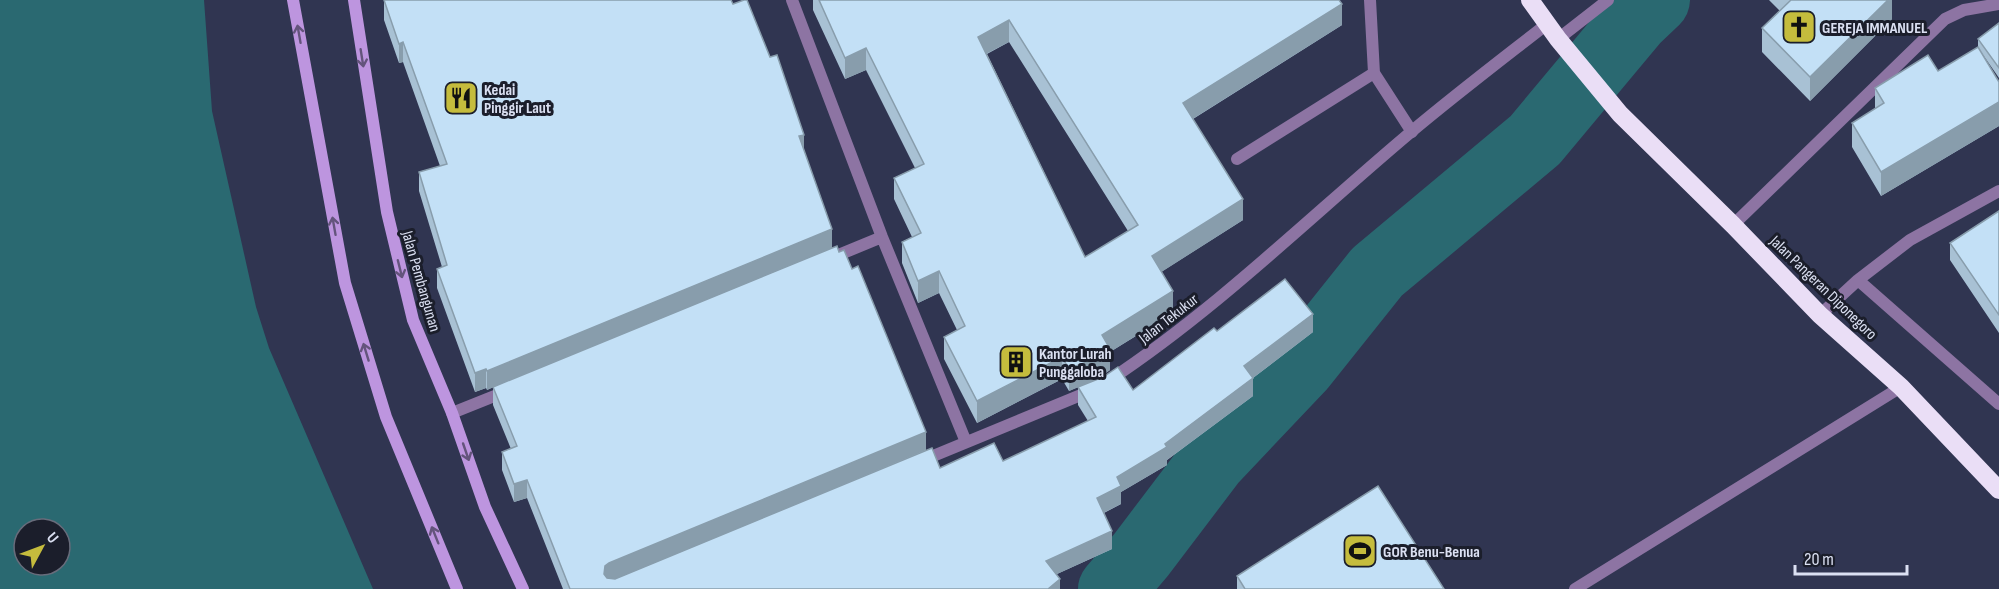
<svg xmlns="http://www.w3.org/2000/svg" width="1999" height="589" font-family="'Sofia Sans Condensed',sans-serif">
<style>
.water{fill:#2a6971;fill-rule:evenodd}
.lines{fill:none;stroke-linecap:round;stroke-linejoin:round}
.river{stroke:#2a6971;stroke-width:68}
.lane{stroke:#8d74a3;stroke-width:12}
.street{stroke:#8d74a3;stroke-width:12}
.secondary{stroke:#bd95df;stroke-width:12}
.highway{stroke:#eadef6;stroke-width:18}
.wall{fill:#a8c1d4;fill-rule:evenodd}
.shaded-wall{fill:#889dac}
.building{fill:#c3e0f6;stroke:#889dac;stroke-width:1.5;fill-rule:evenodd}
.oneway{stroke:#64547c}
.labels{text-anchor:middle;stroke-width:6;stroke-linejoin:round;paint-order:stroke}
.poi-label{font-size:16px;font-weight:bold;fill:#dbe0f2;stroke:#1b1e2b;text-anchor:start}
.street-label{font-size:16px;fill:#dbe0f2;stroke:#1b1e2b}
</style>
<rect width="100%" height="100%" fill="#303551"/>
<path class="water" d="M0 0H204L212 111 256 307 269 348 373 589H0ZM24 529H60V565H24Z"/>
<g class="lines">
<path class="river" d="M1112 589 1141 555 1213 460 1302 366 1377 272 1535 140 1636 19 1656 0"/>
<path class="lane" d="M1370 0 1374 73
M1237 159 1374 73 1412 132
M1575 589 1901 387"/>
<path class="street" d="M792 0 882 237 966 442
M1558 39 1608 0
M1733 225 1945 19 1964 10 1999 4
M831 258 882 237
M1858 280 1999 404
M1820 315 1858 280 1910 240 1999 191
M1108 381C1217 309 1311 216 1411 132 1455 95 1501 60 1547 24
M452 413 507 391
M921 461 1093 390"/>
<path class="secondary" d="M293 0 345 283 386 417 457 589
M354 0 387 212 413 320 452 413 485 507 523 589"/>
<path class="highway" d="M1530 0 1558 39 1620 114 1733 225 1820 315 1901 387 1999 490"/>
</g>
<path class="wall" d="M384 0 804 150 832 248 926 450 940 468 1003 461 1088 421 1078 405V387L1069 391 1062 379 977 423 944 359V337L957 330 939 293 918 303 902 263V242L912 237 894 199V178L915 168 866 70 845 79 813 10V0H1339L1342 25 1193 119 1243 220 1161 272 1173 313 1110 352V370L1097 379 1133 390 1217 331 1313 332 1253 378V396L1167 460V465L1121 492V504L1104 513 1112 549 1057 574 1060 589H563L527 498 514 502 502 470V452L511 449 493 405V387L487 390 486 388 475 392 437 288V269L442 267 419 191V172L440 166 403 62 399 63 384 20ZM1009 42 1128 231 1085 257 987 54Z
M1769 0H1892V19L1810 101 1762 52V28L1780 11Z
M1999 23V78L1981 52 1999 82V126L1881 196 1852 147V123L1875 109V88L1938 71 1978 48V39Z
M1999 211V333L1950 260V243Z
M1237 576 1444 589H1237Z"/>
<path class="shaded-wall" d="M1888 0H1892V19L1810 101V77Z
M1342 4V25L1183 125V103Z
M1009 20V42L978 58V37Z
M403 42V62L399 63V44Z
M866 48V70L845 79V58Z
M1999 102V126L1881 196V172Z
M804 135V154L799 136Z
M1243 199V220L1152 278V256Z
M832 229V249L487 390V371Z
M939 271V293L918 303V281Z
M1173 291V313L1110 352V370L1096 380 1069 391V369L1102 335Z
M1313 314V332L1249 381 1253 378V396L1167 460V465L1121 492V504L1097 516V498L1117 477 1165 444 1244 366Z
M1062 357V379L977 423V401Z
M486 369V388L475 392V373Z
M926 432V450L605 584 604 574 605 566 609 563Z
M527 480V498L514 502V484Z
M1112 531V549L1046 579V561Z
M1060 579V589H1048Z"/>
<path class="building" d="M384 0H731L733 4 744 0H747L770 57 777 55 804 135 799 136 832 229 487 371 486 369 475 373 437 269 447 265 419 172 447 164 403 42 399 44Z
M819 0H1339L1342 4 1183 103 1243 199 1152 256 1173 291 1102 335 1110 349 1096 358 1069 369 1062 357 977 401 944 337 965 326 939 271 918 281 902 242 921 233 894 178 924 164 866 48 845 58ZM1009 20 1138 225 1085 257 978 37Z
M1791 0H1888L1810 77 1762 28Z
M1999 23V68L1978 39Z
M1978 47 1999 82V102L1881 172 1852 123 1884 103 1875 88 1928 55 1938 71Z
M1999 211V315L1950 243Z
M837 246 839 252 844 250 852 269 858 266 926 432 609 563 605 566 604 574 607 578 615 579 932 448 940 468 994 443 1003 461 1096 417 1078 387 1103 377 1118 367 1133 390 1214 328 1217 331 1285 279 1313 314 1244 366 1253 378 1165 444 1167 447 1117 477 1121 486 1097 498 1112 531 1046 561 1060 579 1048 589H570L527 480 514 484 502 452 517 446 493 387Z
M1378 486 1444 589H1245L1237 576Z"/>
<defs><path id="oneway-shaft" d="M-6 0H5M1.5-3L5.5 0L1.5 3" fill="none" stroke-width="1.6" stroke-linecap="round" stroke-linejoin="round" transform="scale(1.5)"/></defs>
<g class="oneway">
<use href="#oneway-shaft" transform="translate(299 34) rotate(-100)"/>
<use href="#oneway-shaft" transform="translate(362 58) rotate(81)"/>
<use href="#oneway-shaft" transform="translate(334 226) rotate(-100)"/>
<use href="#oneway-shaft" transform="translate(400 269) rotate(76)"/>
<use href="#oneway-shaft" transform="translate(366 352) rotate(-107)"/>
<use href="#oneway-shaft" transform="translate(466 452) rotate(71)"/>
<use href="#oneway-shaft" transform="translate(435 535) rotate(-112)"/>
</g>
<defs>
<symbol id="church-square" viewBox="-11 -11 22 22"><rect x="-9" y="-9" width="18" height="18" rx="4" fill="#c5bc3d" stroke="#1b1e2b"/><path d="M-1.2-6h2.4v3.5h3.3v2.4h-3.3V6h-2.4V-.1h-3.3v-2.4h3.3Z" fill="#111"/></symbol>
<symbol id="restaurant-square" viewBox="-11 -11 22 22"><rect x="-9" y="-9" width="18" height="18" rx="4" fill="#c5bc3d" stroke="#1b1e2b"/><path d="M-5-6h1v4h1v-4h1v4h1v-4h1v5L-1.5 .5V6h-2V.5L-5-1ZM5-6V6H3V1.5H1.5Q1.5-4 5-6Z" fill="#111"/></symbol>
<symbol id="building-square" viewBox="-11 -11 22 22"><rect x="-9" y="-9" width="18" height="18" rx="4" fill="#c5bc3d" stroke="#1b1e2b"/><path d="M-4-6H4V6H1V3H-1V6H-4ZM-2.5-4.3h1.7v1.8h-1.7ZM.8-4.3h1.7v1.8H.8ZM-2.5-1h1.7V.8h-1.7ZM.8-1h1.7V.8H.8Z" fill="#111"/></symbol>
<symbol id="stadium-square" viewBox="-11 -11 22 22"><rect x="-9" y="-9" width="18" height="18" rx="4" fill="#c5bc3d" stroke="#1b1e2b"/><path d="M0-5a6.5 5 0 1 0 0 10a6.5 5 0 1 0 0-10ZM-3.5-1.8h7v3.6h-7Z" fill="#111"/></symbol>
</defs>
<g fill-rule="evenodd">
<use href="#church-square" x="1780" y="8" width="38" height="38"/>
<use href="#restaurant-square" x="442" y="79" width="38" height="38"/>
<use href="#building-square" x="997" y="343" width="38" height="38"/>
<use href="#stadium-square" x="1341" y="532" width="38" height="38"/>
</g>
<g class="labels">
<g class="poi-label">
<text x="1822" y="33">GEREJA IMMANUEL</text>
<text x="484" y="95">Kedai<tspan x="484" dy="18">Pinggir Laut</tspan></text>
<text x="1039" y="359">Kantor Lurah<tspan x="1039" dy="18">Punggaloba</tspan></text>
<text x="1383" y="557">GOR Benu-Benua</text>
</g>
<g class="street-label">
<text transform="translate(422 281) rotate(74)" y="6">Jalan Pembangunan</text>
<text transform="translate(1824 287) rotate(44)" y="6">Jalan Pangeran Diponegoro</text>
<text transform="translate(1168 318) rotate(-38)" y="6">Jalan Tekukur</text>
</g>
</g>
<g transform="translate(42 547) rotate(49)"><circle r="28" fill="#1b1e2b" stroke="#686c7b" stroke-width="1.5"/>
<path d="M0-4.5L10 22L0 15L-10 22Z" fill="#c5bc3d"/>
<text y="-9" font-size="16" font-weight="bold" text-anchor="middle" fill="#dbe0f2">U</text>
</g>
<path d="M1795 565v9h112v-9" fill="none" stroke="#dbe0f2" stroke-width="3"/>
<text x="1804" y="565" font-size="18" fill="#dbe0f2" stroke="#1b1e2b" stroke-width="4.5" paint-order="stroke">20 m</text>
</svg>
